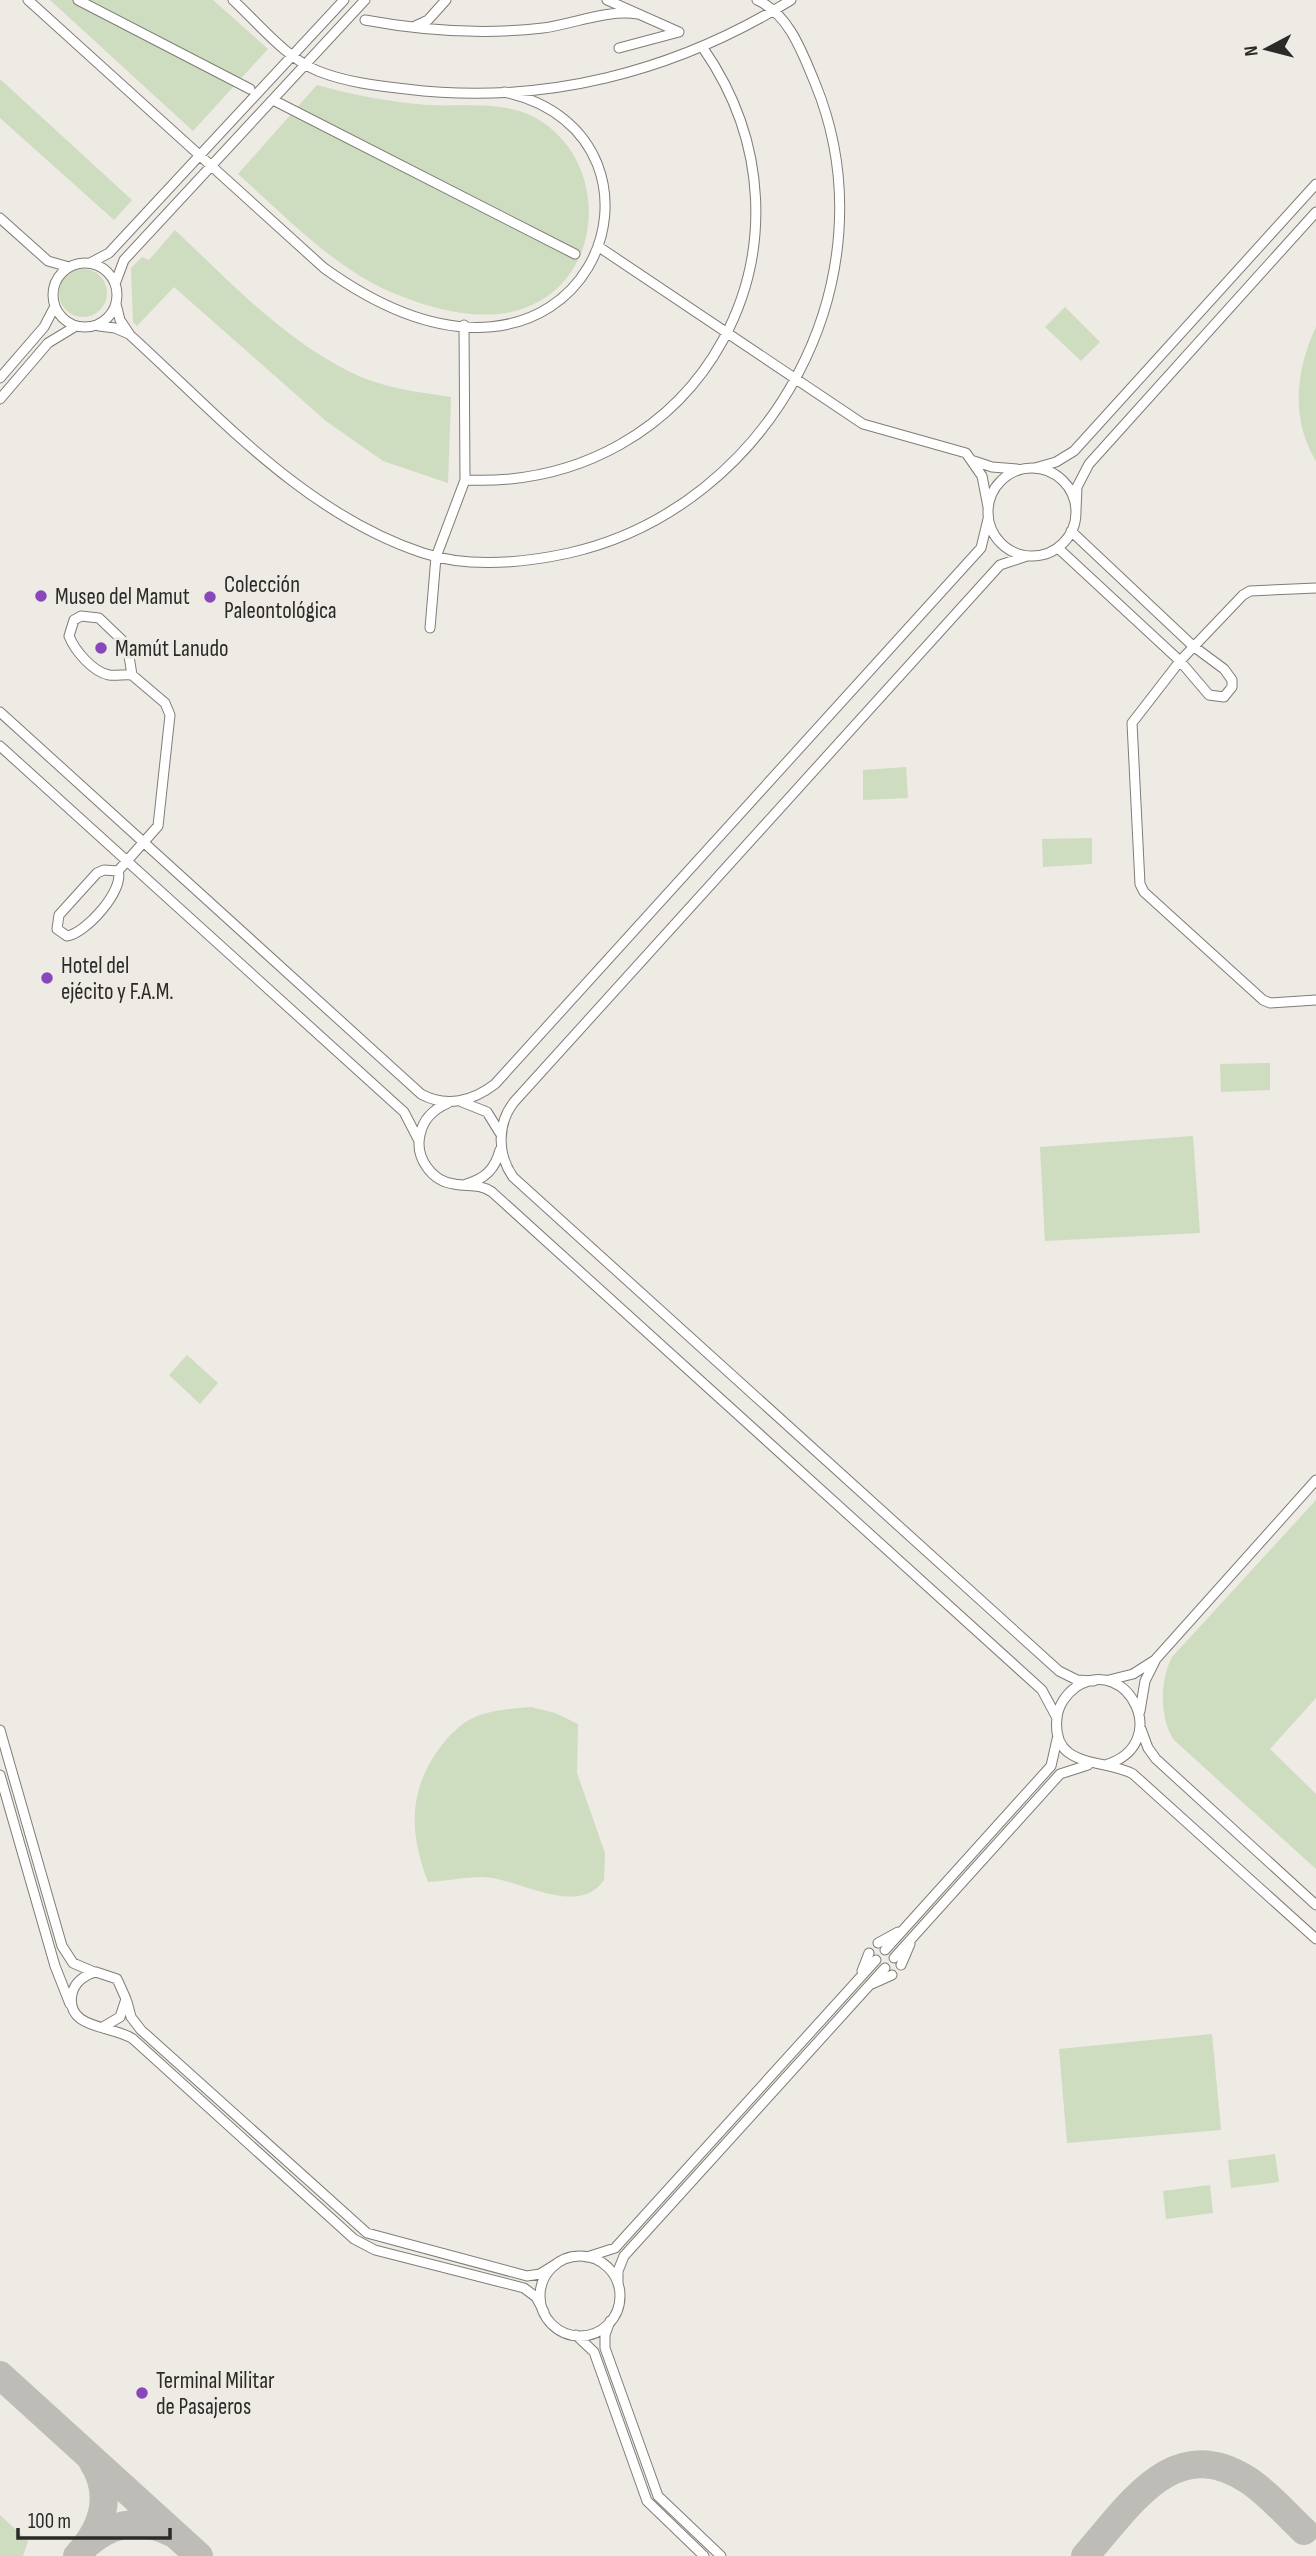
<svg xmlns="http://www.w3.org/2000/svg" width="1316" height="2556" font-family="'Sofia Sans Condensed',sans-serif">
<style>
.green{fill:#cedcbf}
.lines{fill:none;stroke-linecap:round;stroke-linejoin:round}
.taxiway{stroke:#bebcb6;stroke-width:28}
.street-casing{stroke:#807d77;stroke-width:11}
.street{stroke:#fff;stroke-width:9}
.poi-dot{fill:#8947bc;stroke:#eeeae4;stroke-width:2.5}
.labels{text-anchor:middle;stroke-width:6;stroke-linejoin:round;paint-order:stroke}
.poi-label{font-size:23px;fill:#2b2a28;stroke:#eeeae4;text-anchor:start}
</style>
<rect width="100%" height="100%" fill="#eeeae4"/>
<path class="green" d="M50 0H213L268 49 193 131Z
M0 79 132 200 114 220 0 118Z
M317 85C353 95 390 102 427 105 464 107 503 100 536 118 610 160 607 280 522 309 483 322 435 310 398 295 335 270 288 218 238 174Z
M175 230C229 281 280 336 346 370 378 387 416 392 451 397L448 483 383 461 326 421 174 287 137 326 133 322 131 268 142 257 149 260Z
M59 293a24 24 0 1 1 48 0a24 24 0 1 1-48 0Z
M1065 307 1100 342 1081 361 1045 327Z
M1316 327V461C1290 418 1296 370 1316 327Z
M906 767 908 798 863 800V770Z
M1092 838V864L1043 867 1042 839Z
M1270 1063V1090L1221 1092 1220 1064Z
M1193 1136 1200 1233 1045 1241 1040 1147Z
M187 1355 218 1383 200 1404 169 1375Z
M1316 1500V1698L1270 1749 1316 1794V1869L1174 1740C1159 1718 1160 1680 1172 1657Z
M531 1707 555 1713 578 1724 577 1773 605 1853 604 1880C577 1919 517 1877 482 1877 464 1877 446 1881 428 1882 409 1833 408 1790 441 1746 449 1736 461 1723 473 1718 491 1710 511 1709 531 1707Z
M1212 2034 1221 2130 1067 2143 1059 2049Z
M1275 2154 1279 2182 1231 2188 1228 2160Z
M1210 2185 1213 2213 1166 2219 1163 2191Z
M0 2515 28 2541 23 2556H0Z"/>
<g class="lines">
<path class="taxiway" d="M0 2375 199 2556
M90 2542C114 2522 143 2518 172 2533
M77 2556C103 2528 114 2495 92 2461
M1085 2556C1129 2507 1173 2431 1248 2480 1268 2493 1286 2514 1304 2531"/>
<defs>
<path id="street" d="M28 0 324 268C588 458 704 135 504 92
M78 0 250 89
M233 0C258 23 286 58 318 71 345 82 378 86 406 89 543 106 675 72 791 0
M607 0 679 32
M365 20C424 31 483 35 543 28 573 24 608 9 638 14
M413 27 428 20 446 0
M619 48 679 32
M275 101 575 254
M0 218 48 261 69 267
M599 247 863 424 966 453 982 476 988 507
M53 295a32 32 0 1 1 64 0a32 32 0 1 1-64 0Z
M90 263 109 253 344 0
M115 284 124 260 365 0
M116 304 120 320 130 335C220 417 305 514 423 553 468 568 523 563 569 553 772 507 895 277 815 83 802 52 789 14 757 0
M99 326 115 328 129 334
M0 378 44 327 55 306
M0 399 48 343 76 326
M974 461 992 467 1017 469
M988 512a44 44 0 1 1 88 0a44 44 0 1 1-88 0Z
M1035 468 1056 462 1074 451 1316 184
M465 480C701 491 837 241 703 48
M1076 510 1077 487 1089 464 1316 212
M1058 548 1180 661 1209 695 1224 697 1232 687V680L1224 669 1193 646 1071 531
M1027 556 1000 565 514 1102C497 1124 497 1154 513 1177L1059 1671 1077 1680 1094 1681
M1316 588 1250 591 1243 595 1180 661 1132 723 1140 884 1144 892 1263 1000 1270 1003 1316 1000
M430 628 436 557 465 480 464 325
M0 712 421 1094C446 1108 473 1101 495 1084L981 548 988 519
M0 746 404 1112 418 1139
M118 871C125 890 85 934 67 936L57 929 59 915 97 873 104 870 118 871 158 826 170 715 165 703 132 675 128 650 123 641 99 618 81 616 74 620 69 636C75 651 93 672 109 675 117 676 125 674 132 675
M462 1102 487 1112 500 1133
M448 1103C434 1109 423 1119 420 1135 415 1157 431 1181 454 1184 469 1187 478 1183 492 1192L1042 1690 1057 1718
M466 1184C485 1179 495 1169 500 1150
M1109 1680 1133 1674 1155 1660 1316 1480
M1140 1711 1145 1681 1155 1661
M1141 1729 1148 1748 1156 1759 1316 1905
M0 1730 62 1946 73 1963 94 1972
M1105 1765C1174 1745 1128 1653 1076 1687 1066 1694 1058 1706 1057 1718 1051 1770 1105 1758 1133 1774L1316 1939
M0 1775 55 1966 70 2004
M878 1943 898 1932
M885 1950 1051 1766 1058 1735
M894 1958 1060 1774 1088 1765
M901 1965 910 1944
M862 1971 869 1953
M872 1984 892 1975
M127 2002 131 2017 141 2030 367 2233 527 2276 540 2274 556 2264
M103 2027 120 2017 126 1999 117 1979 96 1972C85 1975 75 1981 72 1994 65 2030 113 2025 133 2039L354 2239 375 2250 524 2288 536 2297 544 2312
M540 2296a40 40 0 1 1 80 0a40 40 0 1 1-80 0Z
M587 2257 615 2248 876 1960
M618 2284V2271L624 2256 885 1968
M610 2321 605 2335V2348L658 2496 721 2556
M576 2335 594 2352 647 2501 704 2556"/>
</defs>
<use href="#street" class="street-casing"/>
<use href="#street" class="street"/>
</g>
<g class="poi-dot">
<circle cx="41" cy="596" r="7"/>
<circle cx="210" cy="597" r="7"/>
<circle cx="101" cy="648" r="7"/>
<circle cx="47" cy="978" r="7"/>
<circle cx="142" cy="2393" r="7"/>
</g>
<g class="labels">
<g class="poi-label">
<text x="224" y="592">Colección<tspan x="224" dy="26">Paleontológica</tspan></text>
<text x="55" y="604">Museo del Mamut</text>
<text x="115" y="656">Mamút Lanudo</text>
<text x="61" y="973">Hotel del<tspan x="61" dy="26">ejécito y F.A.M.</tspan></text>
<text x="156" y="2388">Terminal Militar<tspan x="156" dy="26">de Pasajeros</tspan></text>
</g>
</g>
<g transform="translate(1267 49) rotate(263)" stroke="#eeeae4" stroke-width="5" paint-order="stroke">
<path d="M0-5L12 26L0 18L-12 26Z" fill="#2b2a28"/>
<text y="-10" font-size="19" font-weight="bold" text-anchor="middle" fill="#2b2a28">N</text>
</g>
<path d="M18 2528v10h152v-10" fill="none" stroke="#2b2a28" stroke-width="3.5"/>
<text x="28" y="2528" font-size="21" fill="#2b2a28" stroke="#eeeae4" stroke-width="5" paint-order="stroke">100 m</text>
</svg>
